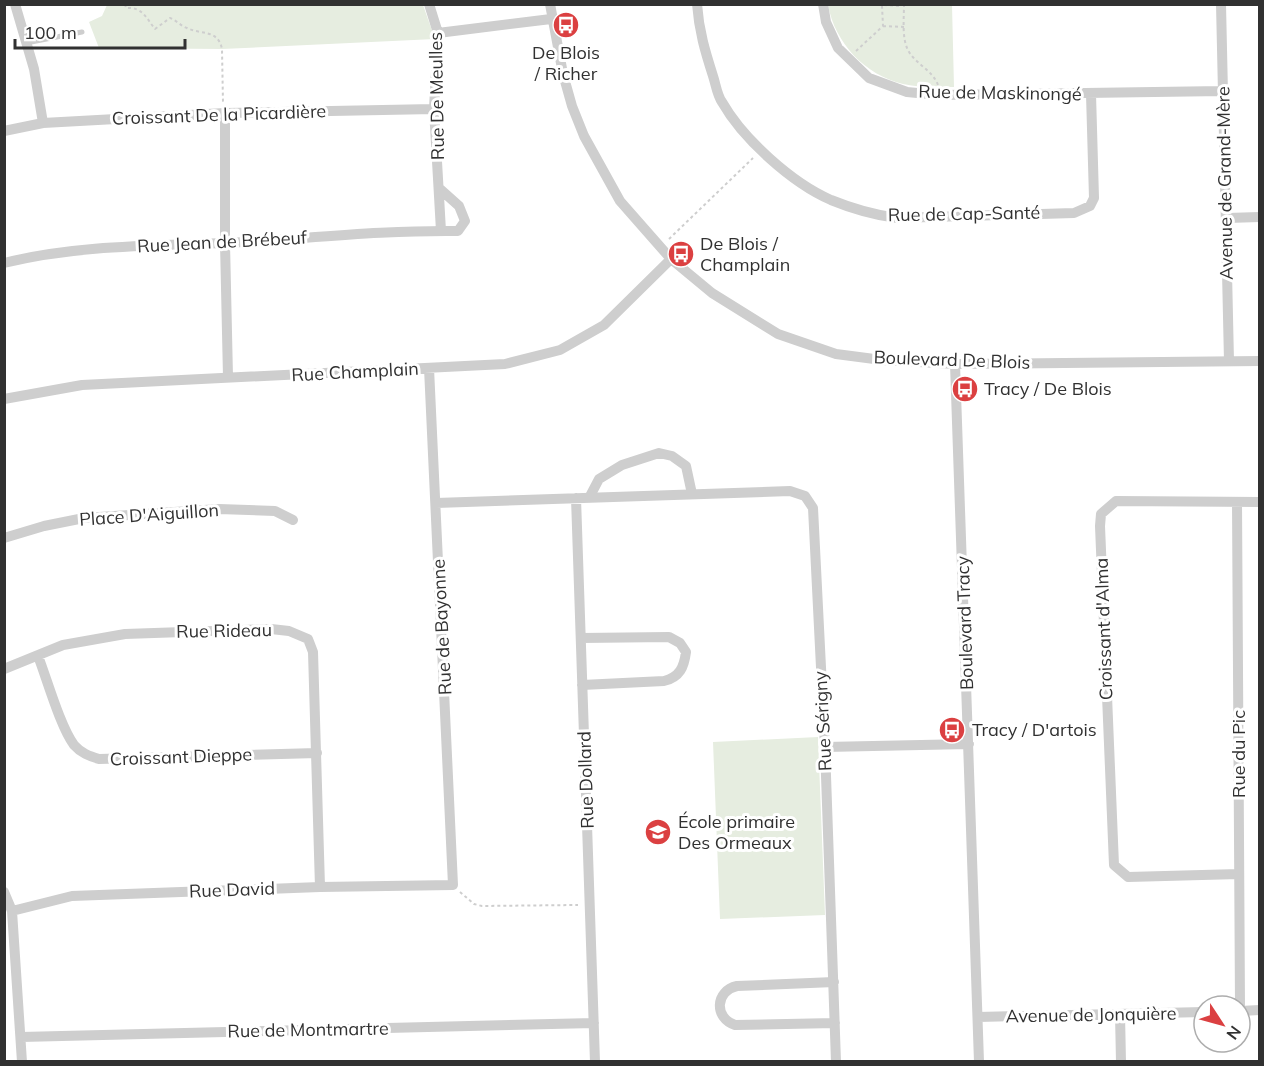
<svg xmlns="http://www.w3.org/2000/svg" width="1264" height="1066" font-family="Mulish,sans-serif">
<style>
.green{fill:#e6ede0}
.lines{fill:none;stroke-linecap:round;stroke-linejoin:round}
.path{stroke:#cecece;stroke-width:2;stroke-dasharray:3 3;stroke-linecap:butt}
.lane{stroke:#cecece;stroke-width:5}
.street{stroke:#cecece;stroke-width:10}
.labels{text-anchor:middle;stroke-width:6;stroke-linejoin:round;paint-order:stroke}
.poi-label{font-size:18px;fill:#313131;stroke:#fff;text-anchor:start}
.street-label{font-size:18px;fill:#313131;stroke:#fff}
</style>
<rect width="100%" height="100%" fill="#fff"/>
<path class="green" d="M107 5H423L435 39 222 49 99 48 89 22 102 16Z
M828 5H952L954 87C937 87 920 88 903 84 865 75 835 43 828 5Z
M818 737 825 915 720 919 713 742Z"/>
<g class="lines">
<path class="path" d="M125 4 126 8C143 7 146 18 155 29L170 18C176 20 181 26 187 28 201 35 218 29 222 49L223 103
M866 4 901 6 902 4
M904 4C904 18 902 36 907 48 913 63 933 70 938 85
M883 26 904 27
M856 51 883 26 882 6
M669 239 753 158
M460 892 474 904 482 906 578 905"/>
<path class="lane" d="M26 43 82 32"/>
<path class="street" d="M15 4 34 69 43 123
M429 4 438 33 434 109 441 231
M550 4 563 74 572 106 584 136 620 201 671 259 712 293 778 334 836 354 882 360 955 364 1260 361
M697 4C699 31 705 51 713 76 716 85 717 95 722 102 743 139 792 183 831 200 853 209 874 215 897 218L1074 213 1090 206 1094 198 1091 94
M823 4 826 22 838 48 869 78 907 92 938 95 1223 91
M1221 4 1229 361
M438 33 551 19
M225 113V243L228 377
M4 131 43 123 225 113 434 109
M1227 218 1260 217
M4 263C77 245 152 246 226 243 303 239 381 230 458 231L465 221 459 206 440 189
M955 364 979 1062
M4 399 82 385 505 364 560 350 604 325 671 259
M576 498 595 1062
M589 498 599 479 622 465 659 453 672 456 686 466 692 494
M1237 502 1240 1006
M436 503 790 491 805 496 813 508 825 747 836 1062
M4 538 44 526 84 518 219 509 275 511 293 520
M581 638 669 637 680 643 686 652C684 667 680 677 664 681L582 685
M38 656C47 679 60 726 74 745 81 753 89 756 99 759L317 753
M4 669 63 645 125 634 271 629 289 631 308 639 313 652 320 887
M825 747 969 744
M1239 874 1128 877 1114 865 1100 526 1101 514 1116 501 1260 502
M4 892 12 911 22 1062
M12 911 72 896 320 887 453 885 429 368
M834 982 737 986C715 991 714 1018 735 1025L835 1023
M1240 1011 1260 1010
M1120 1014 1121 1062
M978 1017 1204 1012
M21 1037 594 1023"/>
</g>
<defs>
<symbol id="bus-disc" viewBox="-11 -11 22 22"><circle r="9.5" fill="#db4041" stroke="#fff"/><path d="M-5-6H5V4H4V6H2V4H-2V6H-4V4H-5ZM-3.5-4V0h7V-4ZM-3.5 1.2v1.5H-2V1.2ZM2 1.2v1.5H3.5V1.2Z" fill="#fff"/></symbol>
<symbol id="school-disc" viewBox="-11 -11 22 22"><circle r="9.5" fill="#db4041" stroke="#fff"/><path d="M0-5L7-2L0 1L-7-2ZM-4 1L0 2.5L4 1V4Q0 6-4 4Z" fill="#fff"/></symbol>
</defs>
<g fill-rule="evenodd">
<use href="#bus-disc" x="551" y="10" width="30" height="30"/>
<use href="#bus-disc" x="666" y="239" width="30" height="30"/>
<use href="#bus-disc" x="950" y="374" width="30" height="30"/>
<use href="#bus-disc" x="937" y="715" width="30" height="30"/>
<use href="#school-disc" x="643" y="817" width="30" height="30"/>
</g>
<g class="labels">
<g class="poi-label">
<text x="566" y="59" text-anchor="middle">De Blois<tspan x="566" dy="21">/ Richer</tspan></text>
<text x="700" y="250">De Blois /<tspan x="700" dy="21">Champlain</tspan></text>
<text x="984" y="395">Tracy / De Blois</text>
<text x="972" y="736">Tracy / D'artois</text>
<text x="678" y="828">École primaire<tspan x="678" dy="21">Des Ormeaux</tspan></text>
</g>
<g class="street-label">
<text transform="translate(1000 93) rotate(1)" y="6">Rue de Maskinongé</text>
<text transform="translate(437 96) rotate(-91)" y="6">Rue De Meulles</text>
<text transform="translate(219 115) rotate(-2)" y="6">Croissant De la Picardière</text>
<text transform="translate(1225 183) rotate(-91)" y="6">Avenue de Grand-Mère</text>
<text transform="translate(964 214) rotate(-1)" y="6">Rue de Cap-Santé</text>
<text transform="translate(222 242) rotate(-3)" y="6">Rue Jean de Brébeuf</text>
<text transform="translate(952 360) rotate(2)" y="6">Boulevard De Blois</text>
<text transform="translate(355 372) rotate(-3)" y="6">Rue Champlain</text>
<text transform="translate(149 515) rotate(-4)" y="6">Place D'Aiguillon</text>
<text transform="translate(965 623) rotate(-92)" y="6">Boulevard Tracy</text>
<text transform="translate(442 627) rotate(-93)" y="6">Rue de Bayonne</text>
<text transform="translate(1104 629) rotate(-92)" y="6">Croissant d'Alma</text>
<text transform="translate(224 631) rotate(-1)" y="6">Rue Rideau</text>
<text transform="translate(823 721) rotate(-93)" y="6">Rue Sérigny</text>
<text transform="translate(1239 754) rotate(-90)" y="6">Rue du Pic</text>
<text transform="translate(181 757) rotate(-2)" y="6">Croissant Dieppe</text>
<text transform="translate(586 780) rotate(-92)" y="6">Rue Dollard</text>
<text transform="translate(232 890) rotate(-2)" y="6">Rue David</text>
<text transform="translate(1091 1015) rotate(-1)" y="6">Avenue de Jonquière</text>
<text transform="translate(308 1030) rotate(-1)" y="6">Rue de Montmartre</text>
</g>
</g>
<rect width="1264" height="1066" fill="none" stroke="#313131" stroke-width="12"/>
<g transform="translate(1222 1024) rotate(126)"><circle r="28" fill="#ffffff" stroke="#adadad" stroke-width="1.5"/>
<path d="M0-4.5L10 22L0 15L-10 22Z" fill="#db4041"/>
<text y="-9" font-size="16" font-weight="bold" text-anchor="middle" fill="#313131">N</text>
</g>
<path d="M15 39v9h170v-9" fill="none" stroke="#313131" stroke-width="3"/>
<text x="24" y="39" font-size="18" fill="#313131" stroke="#ffffff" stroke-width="4.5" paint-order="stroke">100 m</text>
</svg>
